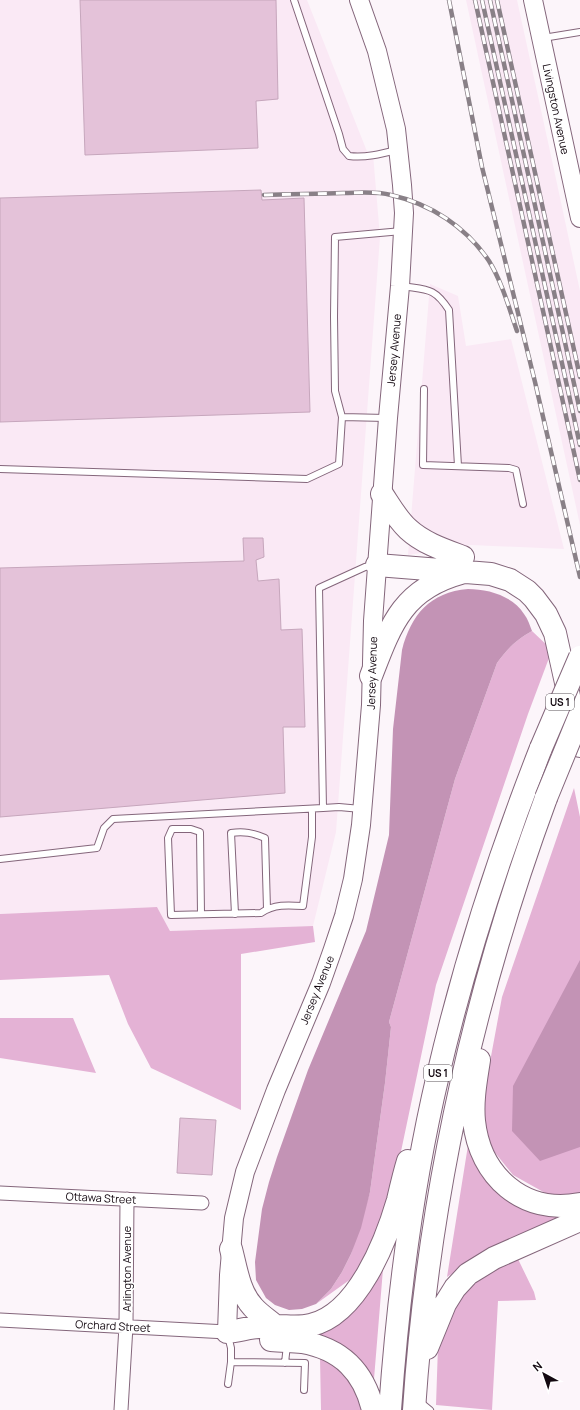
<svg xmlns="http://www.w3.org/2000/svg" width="580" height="1410" font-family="Manrope,sans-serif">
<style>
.built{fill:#fae9f5}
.green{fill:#e4b2d5}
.water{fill:#c393b5}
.building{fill:#e4c2d9;stroke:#c6a6bc}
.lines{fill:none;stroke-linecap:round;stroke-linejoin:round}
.lane-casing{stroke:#84667b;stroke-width:8}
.street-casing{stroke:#84667b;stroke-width:15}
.secondary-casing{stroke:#84667b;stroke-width:20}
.highway-casing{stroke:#84667b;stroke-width:24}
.lane{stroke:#fff;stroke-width:6}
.street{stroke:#fff;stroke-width:13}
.secondary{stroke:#fff;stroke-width:18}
.highway{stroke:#fff;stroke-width:22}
.rail-casing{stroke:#898087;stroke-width:4.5}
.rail{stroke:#fff;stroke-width:3;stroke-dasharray:9;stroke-linecap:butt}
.highway-bridge-casing{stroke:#84667b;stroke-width:24;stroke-linecap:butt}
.highway-bridge{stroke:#fff;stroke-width:22}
.labels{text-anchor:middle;stroke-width:3;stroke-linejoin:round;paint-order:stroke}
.shield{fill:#fff;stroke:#5a5258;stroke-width:1}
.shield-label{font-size:10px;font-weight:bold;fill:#130810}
.street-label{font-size:11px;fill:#130810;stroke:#fff}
</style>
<rect width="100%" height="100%" fill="#fcf5fa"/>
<path class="built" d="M0 0H307L368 154H373L380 237 336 832 313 926 170 931 157 907 0 914Z
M466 0H517L553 165 580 291V525Z
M430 284 458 296 466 346 511 339 564 549 471 545 408 555Z"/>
<path class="green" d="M532 631 552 650 528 714 436 985 391 1199 355 1276 316 1304 331 1289 342 1272 351 1254 370 1192 385 1083 391 1027 389 1022 455 779 497 663C508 648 516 640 532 631Z
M574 788 580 817V1196L547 1194 513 1175 488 1144 482 1105 502 997Z
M157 907 170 931 313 926 315 942 241 954V1110L151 1068 128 1024 109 975 0 980V914Z
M0 1018H73L96 1073 0 1058Z
M469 1139 482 1173 566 1216 470 1262 447 1277Z
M518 1259 534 1292 536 1300 498 1301 492 1410 436 1405 438 1346 453 1302 480 1274Z
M383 1269 374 1379 362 1366 314 1335 355 1306Z
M320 1357 348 1373 368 1410H321Z"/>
<path class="water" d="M468 589C488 589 513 596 524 614 528 619 530 626 532 631 516 640 508 648 497 663L455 779 389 1022 391 1027 385 1083 370 1192 361 1228 351 1254 342 1272 331 1289 316 1304 302 1309 289 1310 275 1305 266 1298 256 1280 255 1262 262 1209 269 1182 277 1157 308 1070 366 931 389 835 393 729 402 650C411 615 430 592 468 589Z
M580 960V1147L540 1161 512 1131 513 1086Z"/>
<path class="building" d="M80 0H276L278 99 256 101 258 148 85 155Z
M261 190 262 200 304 198 310 412 0 422V198Z
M243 538H263L264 557 256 560 258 581 279 579 281 630 302 629 305 727H283L285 793 0 817V568L244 561Z
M180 1118 216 1120 212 1175 177 1173Z"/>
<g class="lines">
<defs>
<path id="lane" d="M294 0 339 134 343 149 349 156C365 158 381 154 397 150
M543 38 580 32
M402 286C427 290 434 287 449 310L458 466
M424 389 423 465 509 468 516 470 523 504
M342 417 335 391 334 317 335 237 402 231
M0 469 307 479 339 464 342 417 386 418
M323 808 339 807 361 809
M0 859 97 848 104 828 113 819 323 808 319 588 365 567 374 565
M201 914 200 832 191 829H172L168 838 171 915 261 913C274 904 288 905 303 906L312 837V809
M235 914 231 833C244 831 253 833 265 838L267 909
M228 1336 231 1348V1362
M285 1363 287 1345
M228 1384 231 1362 305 1363 304 1390
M419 1401 430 1410"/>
<path id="street" d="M0 1193 202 1203
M0 1320 227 1332
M121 1410 126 1326 127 1199"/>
<path id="secondary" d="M533 0 580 218
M227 1332 229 1275 234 1218 245 1172 276 1090 321 983 333 949 344 916 353 879 361 825 371 705 373 621 388 418 400 286 404 213 402 185 396 129 377 51 359 0"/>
<path id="highway" d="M382 494C390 506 397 519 408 529 423 543 444 550 463 557
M377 565 491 574 510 580 527 591 534 598 546 614 555 633 580 746
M371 676C391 624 403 589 461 573
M479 1060C476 1080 472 1100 474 1121 480 1176 523 1215 580 1204
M231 1249C236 1268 239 1292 253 1307 259 1314 267 1319 274 1325
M227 1332C243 1330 259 1325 275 1326 288 1326 299 1328 311 1325 358 1314 386 1241 398 1200 401 1187 404 1174 408 1161
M271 1340C282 1341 292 1341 302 1342 342 1349 364 1372 373 1410
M427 1348 445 1304 455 1288 468 1274 494 1258 580 1220
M390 1410C398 1297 412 1185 438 1075 464 963 499 855 541 748
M414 1410C428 1199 473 996 546 798"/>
</defs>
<use href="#lane" class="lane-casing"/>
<use href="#street" class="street-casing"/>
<use href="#secondary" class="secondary-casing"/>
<use href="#highway" class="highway-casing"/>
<use href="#lane" class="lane"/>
<use href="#street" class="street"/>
<use href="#secondary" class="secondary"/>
<use href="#highway" class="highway"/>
<defs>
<path id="rail" d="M449 0 482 167 535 382 580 577
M475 0 580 480
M482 0 580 445
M490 0 580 411
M497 0 580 377
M264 195C290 194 316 194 343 193 359 193 375 191 391 195 431 204 466 227 489 261 502 282 509 308 517 331"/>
</defs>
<use href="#rail" class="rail-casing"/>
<use href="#rail" class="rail"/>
<defs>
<path id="highway-bridge" d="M541 748 580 657
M546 798 580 715"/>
</defs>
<use href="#highway-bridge" class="highway-bridge-casing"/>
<use href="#highway-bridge" class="highway-bridge"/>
</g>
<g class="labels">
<g class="shield">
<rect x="546" y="694" width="28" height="16" rx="3"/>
<rect x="424" y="1065" width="28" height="16" rx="3"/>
</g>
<g class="shield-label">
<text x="560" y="706">US 1</text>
<text x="438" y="1077">US 1</text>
</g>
<g class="street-label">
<text transform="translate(556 109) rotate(78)" y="4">Livingston Avenue</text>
<text transform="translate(394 350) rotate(-85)" y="4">Jersey Avenue</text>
<text transform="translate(372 673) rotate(-88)" y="4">Jersey Avenue</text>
<text transform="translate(317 990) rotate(-68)" y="4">Jersey Avenue</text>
<text transform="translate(101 1198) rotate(3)" y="4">Ottawa Street</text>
<text transform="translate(127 1269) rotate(-90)" y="4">Arlington Avenue</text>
<text transform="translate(113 1326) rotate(3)" y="4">Orchard Street</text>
</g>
</g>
<g transform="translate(544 1374) rotate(320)" stroke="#ffffff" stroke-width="3" paint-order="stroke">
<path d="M0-3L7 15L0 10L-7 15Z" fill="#130810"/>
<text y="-6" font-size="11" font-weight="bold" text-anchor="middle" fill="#130810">N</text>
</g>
</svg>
